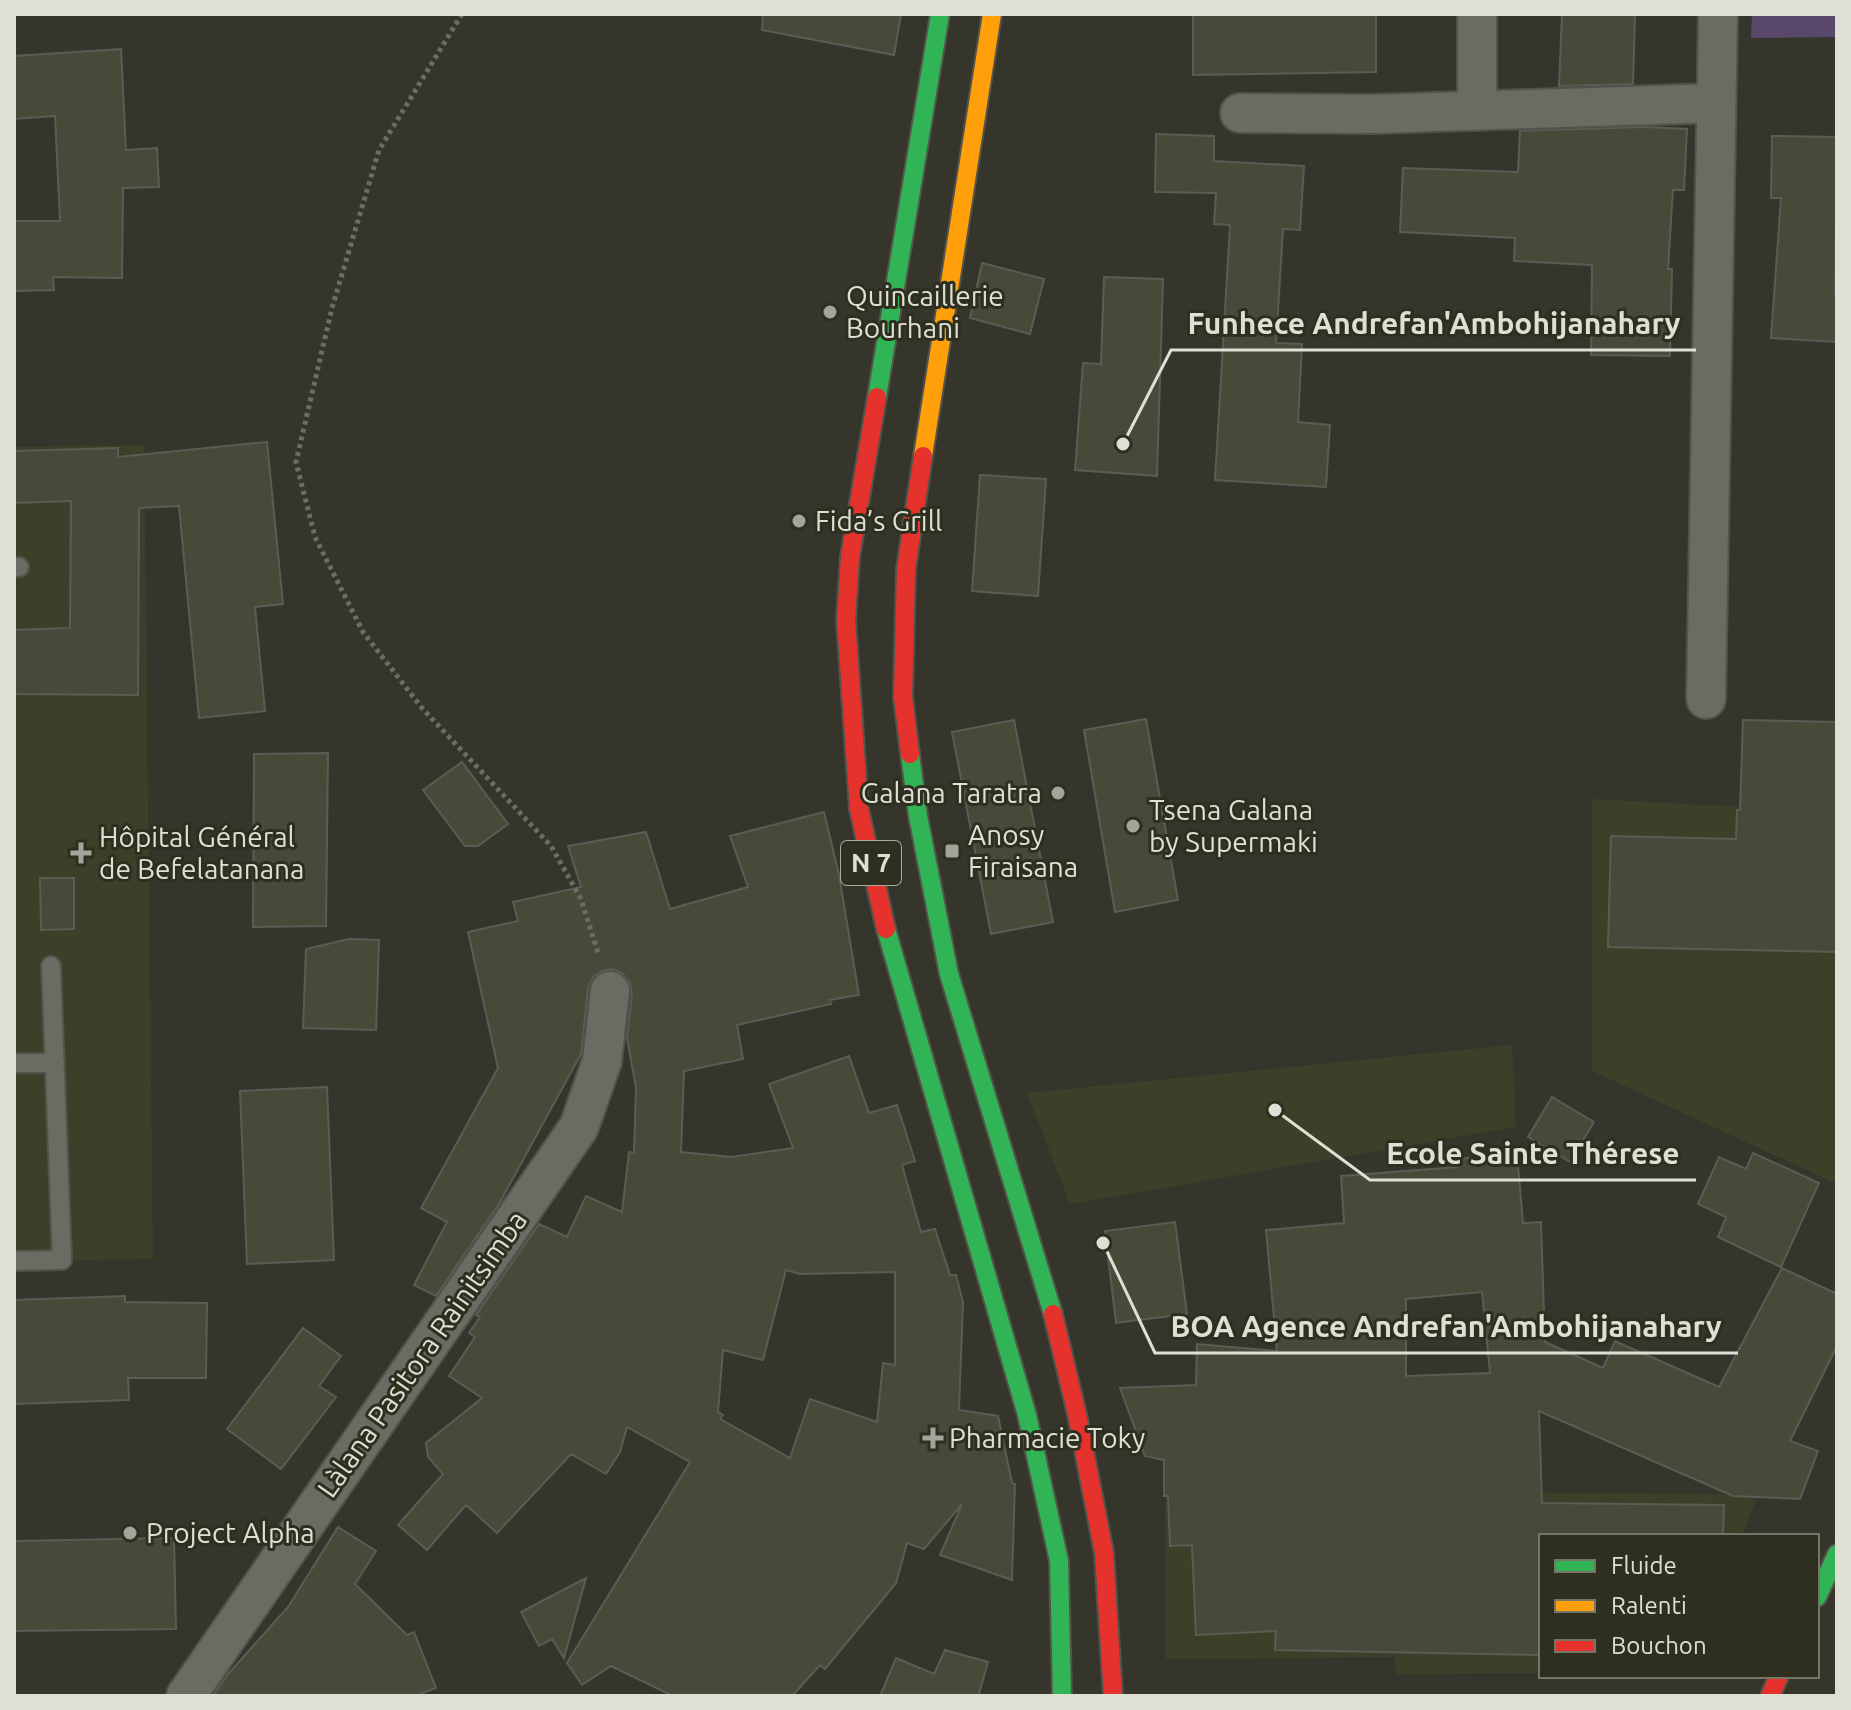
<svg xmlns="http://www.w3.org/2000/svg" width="1851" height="1710" font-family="Ubuntu,sans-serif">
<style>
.built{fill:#3e3f29}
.green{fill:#584869}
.building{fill:#49493a;stroke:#5b5c53;stroke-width:2;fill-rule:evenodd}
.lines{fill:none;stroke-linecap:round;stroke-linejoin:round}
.lane-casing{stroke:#53534b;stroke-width:22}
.street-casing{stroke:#53534b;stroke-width:42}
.fast-casing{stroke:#53534b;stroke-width:22}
.slow-casing{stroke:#53534b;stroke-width:22}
.jam-casing{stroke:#53534b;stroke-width:22}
.path{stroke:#6d6d67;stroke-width:5;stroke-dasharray:4 4;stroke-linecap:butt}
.lane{stroke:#6a6b62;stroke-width:18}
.street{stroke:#6a6b62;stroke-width:38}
.fast{stroke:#30b455;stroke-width:18}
.slow{stroke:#ff9f0a;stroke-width:18}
.jam{stroke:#e5322d;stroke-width:18}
.poi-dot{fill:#a4a49a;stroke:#2e2f1e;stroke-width:3}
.labels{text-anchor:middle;stroke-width:6;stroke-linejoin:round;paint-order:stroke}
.shield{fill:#2e2f1e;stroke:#aaab9e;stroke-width:2}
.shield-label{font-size:26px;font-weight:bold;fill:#dfe0d5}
.poi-label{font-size:28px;fill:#dfe0d5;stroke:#2e2f1e;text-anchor:start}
.street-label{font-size:28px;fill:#dfe0d5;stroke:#2e2f1e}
.leader{fill:none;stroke:#dfe0d5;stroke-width:3}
.callout-dot{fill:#dfe0d5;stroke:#2e2f1e;stroke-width:3}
.callout-label{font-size:30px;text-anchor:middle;font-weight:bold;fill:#dfe0d5;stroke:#2e2f1e;stroke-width:6;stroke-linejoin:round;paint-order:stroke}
</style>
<rect width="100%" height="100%" fill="#35352c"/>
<path class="built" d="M144 445 153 1259 14 1261V447Z
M1592 799 1837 812V1184L1592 1071Z
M1512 1045 1516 1127 1070 1204 1027 1093Z
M1281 1490 1758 1495 1742 1536H1541V1673L1396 1674 1395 1657 1166 1659 1165 1502H1264Z"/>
<path class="green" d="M1752 14H1837V37L1751 38Z"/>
<path class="building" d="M763 14H901L894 55 762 30Z
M1193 14H1376V72L1193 75Z
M1562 14H1635L1633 84 1559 86Z
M121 49 126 150 157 148 159 187 123 188 122 278 53 277 54 290 14 291V221H60L55 116 14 119V56Z
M1645 127 1687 129 1684 190H1673L1668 269H1672L1670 356 1591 355 1592 265 1514 261 1515 238 1400 232 1403 168 1518 172 1520 131Z
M1156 134 1214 136V161L1304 166 1300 230 1283 229 1276 343 1302 344 1298 422 1330 425 1326 487 1215 480 1230 225 1214 224 1216 193 1155 192Z
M1772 136 1837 137 1835 295H1837V342L1771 338 1781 198H1771Z
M982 263 1044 279 1030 334 970 318Z
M1104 277 1163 279 1157 476 1075 470 1083 363 1101 364Z
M267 442 283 604 255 607 265 711 199 718 179 506 139 508 138 695 14 694V630L70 628 71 501 14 503V451L118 448V457Z
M980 475 1046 479 1038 596 972 591Z
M1146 719 1178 900 1115 912 1084 730Z
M1014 720 1053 922 991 934 952 732Z
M1743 720 1837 722V952L1608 947 1611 836 1736 839 1737 810H1740Z
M328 753 326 926 253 927 254 754Z
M462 762 508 824 478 846H465L423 790Z
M824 812 839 875 859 995 830 1000 831 1004 737 1025 743 1059 684 1071 681 1152 731 1157 793 1148 769 1084 849 1056 869 1113 897 1105 915 1161 902 1165 921 1232 935 1229 950 1275H956L963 1302 959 1410 998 1416 1012 1483 1015 1484 1012 1580 940 1555 962 1504 924 1549 907 1543 896 1583 825 1669 820 1665 792 1696H673L611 1666 582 1685 567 1663 690 1462 627 1427 620 1452 606 1474 571 1454 497 1533 466 1505 427 1550 398 1525 443 1474 428 1457 426 1443 482 1398 449 1376 475 1337 469 1333 480 1317 476 1315 539 1224 567 1237 586 1196 622 1212 629 1152 634 1153 636 1088 627 1038 632 994 630 983 622 973 612 969 602 971 593 977 588 988 581 1054 499 1204 436 1296 414 1285 447 1222 421 1208 498 1068 468 932 518 921 513 902 581 887 568 846 646 832 670 909 748 887 730 836ZM786 1270 800 1274 895 1272V1365L883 1363 877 1422 810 1399 790 1458 720 1419 723 1415 718 1412 723 1350 763 1360Z
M40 878H74V929L41 930Z
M349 939 379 940 376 1030 303 1028 306 949Z
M327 1087 334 1260 247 1264 240 1091Z
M1552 1097 1594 1122 1570 1162 1528 1137Z
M1753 1153 1819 1183 1781 1267 1718 1237 1726 1217 1698 1204 1719 1157 1746 1169Z
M1517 1154 1523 1223 1541 1222 1545 1342 1603 1368 1615 1341 1719 1387 1782 1268 1837 1294V1346L1790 1441 1818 1451 1800 1499 1733 1496 1539 1411 1542 1503 1724 1505 1723 1536H1541V1655L1275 1650 1276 1631 1196 1635 1192 1545 1170 1546 1168 1496H1164V1460L1145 1456 1120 1388 1196 1385 1197 1344 1277 1351 1266 1230 1344 1223 1341 1176 1457 1167 1456 1159ZM1482 1292 1490 1373 1406 1376V1299Z
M1175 1222 1187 1314 1116 1323 1105 1231Z
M125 1296V1302L207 1303 206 1378H128L129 1400 14 1404V1300Z
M303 1328 341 1356 319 1386 336 1397 281 1469 227 1429Z
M338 1527 376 1551 355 1584 407 1635 414 1632 436 1688 415 1696H213L228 1674 288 1607Z
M174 1538 176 1629 14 1631V1541Z
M586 1578 564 1658 552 1639 539 1646 521 1612Z
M945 1650 988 1662 979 1694 983 1696H880L896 1658 934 1674Z"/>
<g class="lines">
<defs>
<path id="lane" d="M14 567H19
M14 1063H55
M14 1261 62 1260 51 966"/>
<path id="street" d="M1477 111V14
M1240 113 1374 114 1716 103
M1706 699 1718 14
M186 1696 579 1127 602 1061 610 991"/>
<path id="fast" d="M877 397 940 14
M910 754 918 816 949 974 1053 1314
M886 929 1027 1415 1059 1561 1062 1696
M1817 1597 1837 1554"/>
<path id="slow" d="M923 456 992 14"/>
<path id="jam" d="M877 397 850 557 846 620 859 809 886 929
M910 754 903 697 906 569 923 456
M1053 1314 1077 1414 1104 1553 1113 1696
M1770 1696 1779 1676"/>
</defs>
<use href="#lane" class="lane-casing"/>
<use href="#street" class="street-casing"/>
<use href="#fast" class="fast-casing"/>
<use href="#slow" class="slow-casing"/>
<use href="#jam" class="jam-casing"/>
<path class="path" d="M462 14 379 150 332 308 296 462 315 537 363 632 422 708 551 846 581 899 599 956"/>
<use href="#lane" class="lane"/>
<use href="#street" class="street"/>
<use href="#fast" class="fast"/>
<use href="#slow" class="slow"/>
<use href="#jam" class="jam"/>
</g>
<g class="poi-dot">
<circle cx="830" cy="312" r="8"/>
<circle cx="799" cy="521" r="8"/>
<circle cx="1058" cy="793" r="8"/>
<circle cx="1133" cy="826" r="8"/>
<rect x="944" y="843" width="16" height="16" rx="4"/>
<path d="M77 841h8v8h8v8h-8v8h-8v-8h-8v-8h8z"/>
<path d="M929 1426h8v8h8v8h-8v8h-8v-8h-8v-8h8z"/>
<circle cx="130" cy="1533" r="8"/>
</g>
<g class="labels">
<rect class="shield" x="841" y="841" width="60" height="44" rx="6"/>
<g class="shield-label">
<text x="871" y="872">N 7</text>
</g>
<g class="poi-label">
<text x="846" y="306">Quincaillerie<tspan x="846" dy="32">Bourhani</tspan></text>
<text x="815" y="531">Fida’s Grill</text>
<text x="1042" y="803" text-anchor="end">Galana Taratra</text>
<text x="1149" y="820">Tsena Galana<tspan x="1149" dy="32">by Supermaki</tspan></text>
<text x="968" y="845">Anosy<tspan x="968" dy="32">Firaisana</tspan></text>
<text x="99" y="847">Hôpital Général<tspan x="99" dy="32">de Befelatanana</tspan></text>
<text x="949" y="1448">Pharmacie Toky</text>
<text x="146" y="1543">Project Alpha</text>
</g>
<g class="street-label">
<text transform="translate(422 1354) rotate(-55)" y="10">Làlana Pasitora Rainitsimba</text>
</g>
</g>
<path class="leader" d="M1123 444L1171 350H1696M1275 1110L1370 1180H1696M1103 1243L1155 1353H1738"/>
<g class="callout-dot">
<circle cx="1123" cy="444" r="8"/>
<circle cx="1275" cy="1110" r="8"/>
<circle cx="1103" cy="1243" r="8"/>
</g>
<g class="callout-label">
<text x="1434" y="334">Funhece Andrefan'Ambohijanahary</text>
<text x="1533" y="1164">Ecole Sainte Thérese</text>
<text x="1446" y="1337">BOA Agence Andrefan'Ambohijanahary</text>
</g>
<rect width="1851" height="1710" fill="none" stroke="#dfe0d5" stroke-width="32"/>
<rect x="1539" y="1534" width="280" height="144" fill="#2e2f1e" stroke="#757667" stroke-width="2"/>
<rect x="1555" y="1560" width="40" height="12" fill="#30b455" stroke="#757667" stroke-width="2"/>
<text x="1611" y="1574" font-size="24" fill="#dfe0d5">Fluide</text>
<rect x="1555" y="1600" width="40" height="12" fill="#ff9f0a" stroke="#757667" stroke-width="2"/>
<text x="1611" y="1614" font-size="24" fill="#dfe0d5">Ralenti</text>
<rect x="1555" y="1640" width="40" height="12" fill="#e5322d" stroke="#757667" stroke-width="2"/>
<text x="1611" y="1654" font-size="24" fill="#dfe0d5">Bouchon</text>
</svg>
